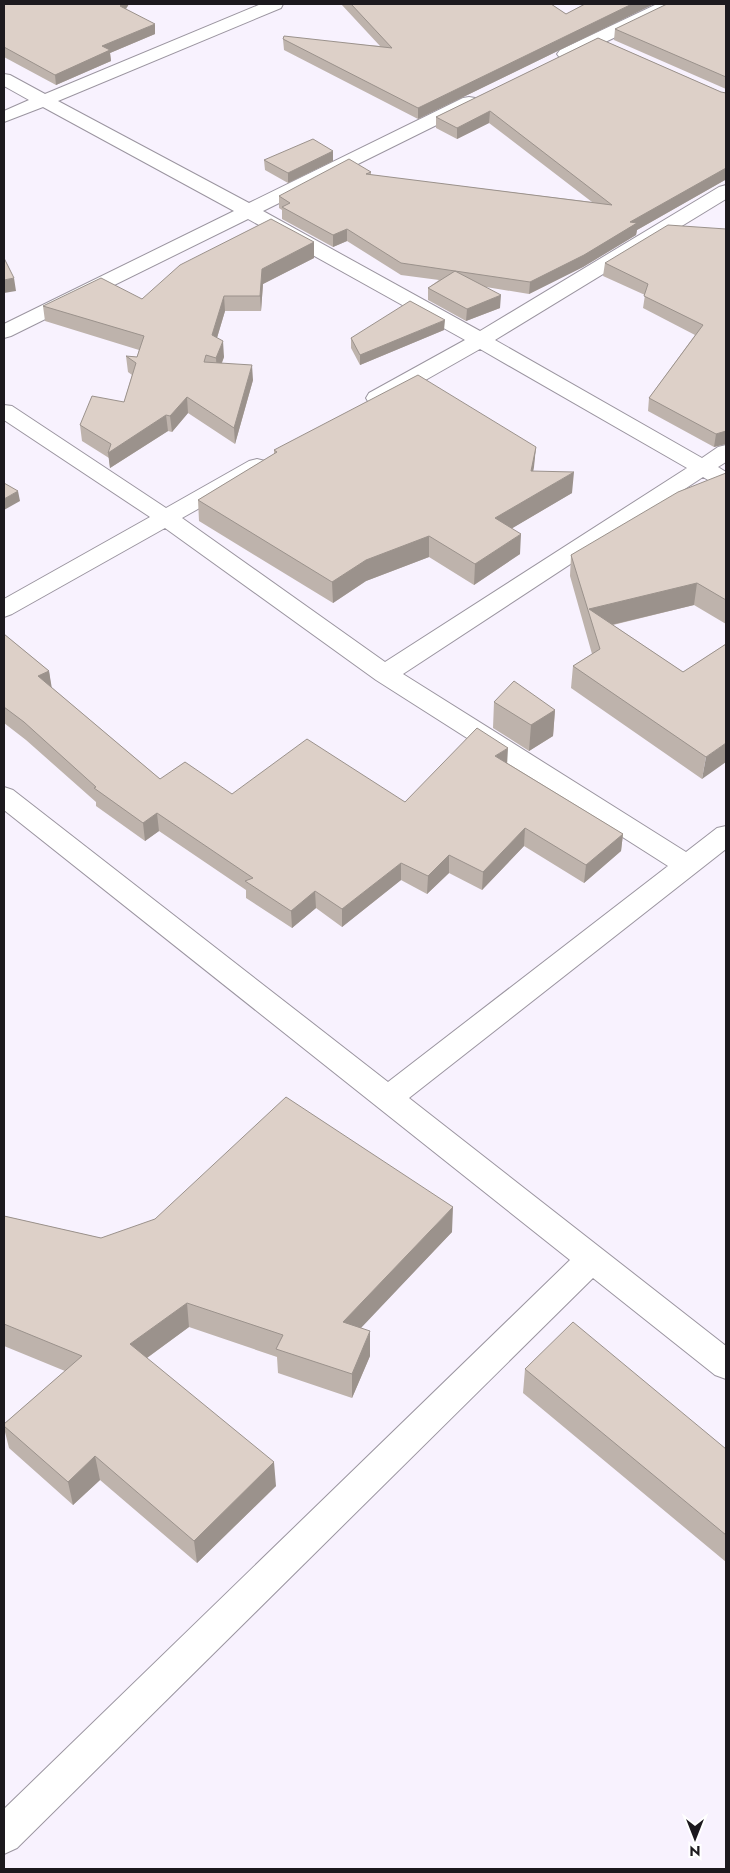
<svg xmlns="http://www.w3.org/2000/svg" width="730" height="1873" font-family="Jost,sans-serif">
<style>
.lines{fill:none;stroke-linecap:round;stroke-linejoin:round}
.minor-casing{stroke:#9b95a0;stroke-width:2}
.minor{fill:#fff;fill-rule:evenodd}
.wall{fill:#beb3ac}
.shaded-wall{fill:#9b928c}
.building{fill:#ddd0c8;stroke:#9b928c}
</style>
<rect width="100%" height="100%" fill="#f8f2fe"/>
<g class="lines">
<defs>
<path id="minor" d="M261 4H283L281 8 58 101 249 203 463 98 469 97 475 98 478 102 475 106 263 211 480 331 719 187 726 185V199L495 340 702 458 718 447 726 445V462L718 467 726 472V488L718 486 703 477 403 674 686 852 717 828 726 826V849L409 1098 726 1346V1379L715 1375 593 1278 17 1848 4 1854V1809L570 1260 4 810V787L13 790 388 1082 668 866 376 680 165 528 12 614 4 617V599L150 517 4 420V405L12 406 166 508 249 461 257 459 265 461 268 466 265 471 182 518 385 662 687 468 480 349 385 403 377 404 369 403 366 398 369 393 465 340 248 219 11 336 4 338V324L234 211 43 107 4 122V111L29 100 4 86V74L10 75 45 94Z
M657 4H678L676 8 572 58 566 59 560 58 557 54 560 50Z"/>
</defs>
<use href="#minor" class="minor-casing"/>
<use href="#minor" class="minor"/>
</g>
<path class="wall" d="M4 4H129L126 9 155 34 110 53 111 61 56 85 4 57Z
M341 4H551L566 14 585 4H654L418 119 284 50 283 39 380 46Z
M726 4V89L614 40 615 29Z
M598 38 721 92 725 180 637 230 636 235 583 267 529 294 486 287 500 308 466 321 428 300V288L439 280 401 275 347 241 333 247 282 219V210L279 208V196L371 172V175L592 202 489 123 457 139 436 128V117Z
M333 151V161L288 183 265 170 264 160Z
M726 229V444L714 447 648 411 649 398 695 335 643 308 645 295 603 276 605 263Z
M314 242V258L263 284 261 311H225L217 338 224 357 222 363 253 380 235 444 188 413 172 432 168 431 110 468 109 458 82 441 80 425 124 402 132 375 128 372 126 356 137 357 139 350 45 321 43 306 142 299Z
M444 330 360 365 351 348V338Z
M536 447 533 471 572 493 512 528 520 554 474 585 429 557 366 581 333 603 199 521 198 500 274 454V450Z
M726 473V624L694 605 613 625 683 672 726 644 702 779 571 688 573 666 592 654 570 576 571 555Z
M4 634 49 671 51 687 160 779 232 794 405 802 507 763 623 834 621 851 584 883 524 846 482 890 449 873 427 894 401 880 342 927 316 908 292 928 246 898V890L159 831 145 841 96 806V802L26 740 4 723Z
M494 702 555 710 553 736 529 751 493 728Z
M4 1216 101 1238 452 1232 360 1328 370 1356 352 1398 278 1373 277 1357 189 1327 147 1358 276 1486 197 1563 100 1480 73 1505 9 1448 4 1428V1424L65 1371 4 1346Z
M525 1369 726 1449V1562L523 1393Z"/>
<path class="shaded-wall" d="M122 4H129L121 16 120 6Z
M632 4H654L418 119V108Z
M155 24V34L110 53 111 61 56 85 55 75 102 46Z
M490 111 489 123 457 139V128Z
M333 151V161L288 183V173Z
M726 168V177L725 180 637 230 636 235 583 267 529 294 530 282 630 222Z
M347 229V241L333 247V235Z
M314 242V258L263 284 261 311 260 296 262 269Z
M14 278 16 291 4 293V280Z
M501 295 500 308 466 321 467 309Z
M224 296 225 311 213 351 212 335Z
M445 320 444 330 360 365V355Z
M223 341 224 357 217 374 216 358Z
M252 365 253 380 235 444 234 428Z
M187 397 188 413 172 432 170 416Z
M166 415 168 431 110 468 108 453Z
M726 431V444L714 447 716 434Z
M536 447 534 467 529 492 531 471Z
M574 472 572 493 494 539 495 518Z
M18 491 20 501 4 510V499Z
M521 534 520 554 474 585 475 564Z
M429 536V557L366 581 333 603 332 582 366 560Z
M697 583 694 605 594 629 589 609Z
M49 671 52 689 38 676Z
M555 710 553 736 529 751 531 725Z
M726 743V762L702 779 706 757Z
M508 748 507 766 495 756Z
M157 813 159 831 145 841 143 823Z
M525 828 524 846 482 890 483 872Z
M623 834 621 851 584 883 586 865Z
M449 855V873L427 894 428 876Z
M401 863V880L342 927V909Z
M315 891 316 908 292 928 291 911Z
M453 1207 452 1232 343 1347V1322Z
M187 1303 189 1327 133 1368 130 1344Z
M370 1331V1356L352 1398V1374Z
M95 1456 100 1480 73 1505 68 1482Z
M274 1462 276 1486 197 1563 194 1541Z"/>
<path class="building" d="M4 4H122L120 6 155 24 102 46 110 50 55 75 4 47Z
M351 4H551L566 14 585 4H632L418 108 283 39 284 36 392 48Z
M667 4H726V77L615 29Z
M598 38 721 92 726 93V168L630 222 637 223 584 255 530 282 455 271 501 295 467 309 428 288 455 271 401 263 347 229 333 235 282 207 290 203 279 196 349 159 371 172 366 174 612 205 490 111 457 128 436 117Z
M313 139 333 151 288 173 264 160Z
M271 219 314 242 262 269 260 296H224L212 335 223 341 216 358 206 355 204 362 252 365 234 428 187 397 170 416 166 415 108 453 111 444 80 425 92 396 124 402 136 363 126 356 137 357 144 336 43 306 101 278 142 299 180 265Z
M668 225 726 229V431L716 434 649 398 703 325 644 296 648 284 605 263Z
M4 258 14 278 4 280Z
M410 301 445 320 360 355 351 338Z
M418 375 536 447 531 471 574 472 495 518 521 534 475 564 429 536 366 560 332 582 198 500 277 452 274 450Z
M726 473V600L697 583 589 609 683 672 726 644V743L706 757 573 666 600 649 571 555 678 492Z
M4 483 18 491 4 499Z
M4 634 49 671 38 676 160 779 185 762 232 794 307 739 405 802 477 728 508 748 495 756 623 834 586 865 525 828 483 872 449 855 428 876 401 863 342 909 315 891 291 911 245 881 253 878 157 813 143 823 94 788 96 787 24 722 4 707Z
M514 681 555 710 531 725 494 702Z
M286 1097 453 1207 343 1322 370 1331 352 1374 276 1349 283 1335 187 1303 130 1344 274 1462 194 1541 95 1456 68 1482 4 1426V1424L82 1356 4 1324V1216L101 1238 155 1219Z
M573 1322 726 1449V1535L525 1369Z"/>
<rect width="730" height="1873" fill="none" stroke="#1c191e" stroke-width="10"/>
<g transform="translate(695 1838) rotate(180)" stroke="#ffffff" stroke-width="4" paint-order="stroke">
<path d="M0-4L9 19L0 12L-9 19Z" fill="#1c191e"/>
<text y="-8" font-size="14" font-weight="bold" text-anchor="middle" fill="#1c191e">N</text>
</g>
</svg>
